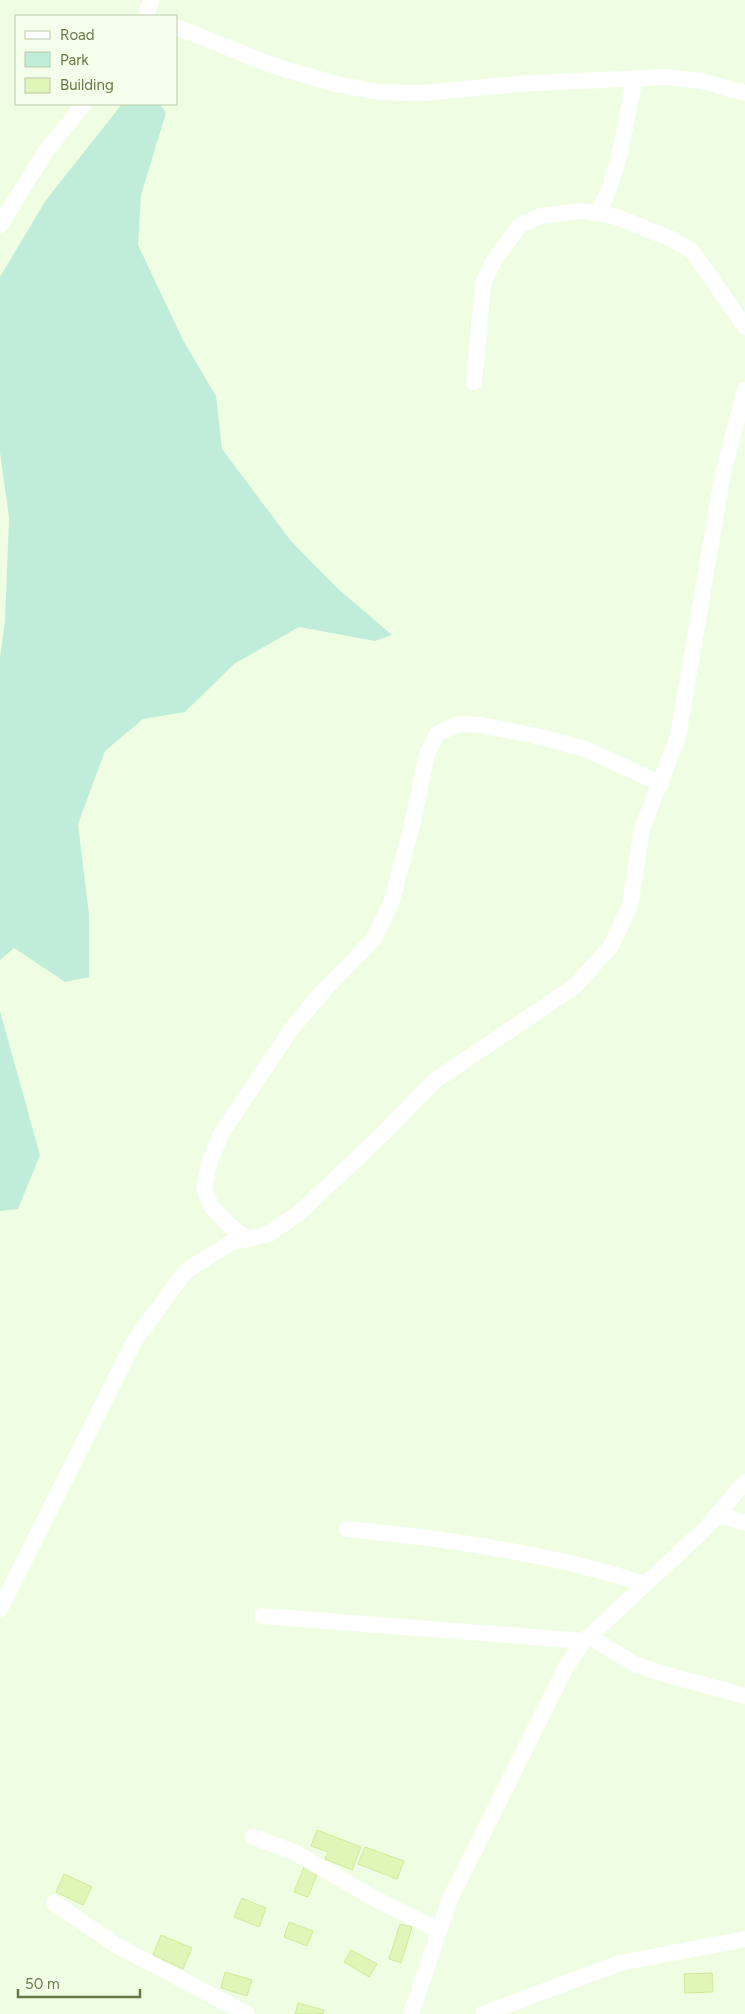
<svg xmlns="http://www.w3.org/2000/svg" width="745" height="2014" font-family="Figtree,sans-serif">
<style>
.green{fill:#c0edd9}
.building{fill:#e0f6b8;stroke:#ceeb96}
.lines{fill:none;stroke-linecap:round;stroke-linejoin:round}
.minor{stroke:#fff;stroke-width:16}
</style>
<rect width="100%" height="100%" fill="#effee3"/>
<path class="green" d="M122 104H160L166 113 141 195 138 245 183 340 216 396 222 449 291 541 336 587 392 635 375 641 299 627 234 664 185 712 143 719 105 751 78 824 89 915V977L65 982 14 948 0 960V657L5 621 9 518 0 452V277L46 200Z
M0 1011 40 1155 18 1209 0 1211Z"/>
<path class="building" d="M317 1830 361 1847 352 1870 325 1859 328 1852 311 1846Z
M365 1847 404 1861 397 1879 358 1864Z
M304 1867 318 1872 308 1897 294 1892Z
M64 1874 92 1887 83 1905 56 1892Z
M242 1898 266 1908 259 1927 234 1917Z
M289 1922 313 1931 307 1946 284 1937Z
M400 1924 412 1927 401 1963 389 1959Z
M161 1935 192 1948 183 1969 153 1955Z
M351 1950 377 1964 369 1977 344 1962Z
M225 1972 252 1980 247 1996 221 1988Z
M712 1973 713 1992 685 1993 684 1974Z
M298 2003 324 2010 323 2014H295Z"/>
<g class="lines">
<path class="minor" d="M146 16 151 0
M176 27 277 67 336 84 379 92 423 93 517 84 666 77 702 81 745 93
M598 213C620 172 625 123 635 78
M0 225 46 151 84 104
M474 382 483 284 494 260 520 225 541 216 581 211 614 216 674 240 693 252 745 327
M247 1239 231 1227 211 1206 204 1188 209 1164 221 1134 292 1028 324 990 373 940 391 903 411 829 427 754 437 734 458 724 481 725 541 737 588 750 661 784
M717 1514 745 1523
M347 1529C448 1539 548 1553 645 1584
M0 1609 135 1340 186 1271 230 1243 269 1234 300 1212 388 1129 433 1082 575 986 611 946 630 905 642 829 678 736 723 473 745 390
M262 1616 584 1641
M589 1636 634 1664 667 1675 745 1696
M253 1837 294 1852 377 1900 439 1930
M54 1903 116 1945 247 2014
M411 2014 450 1899 566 1667 584 1641 705 1529 745 1482
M483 2014 620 1963 745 1939"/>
</g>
<rect x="15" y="15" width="162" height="90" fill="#f4ffeb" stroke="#bcc9a9"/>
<rect x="25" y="31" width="25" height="8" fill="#ffffff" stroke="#bcc9a9"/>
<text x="60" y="40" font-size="15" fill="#697946">Road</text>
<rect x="25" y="52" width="25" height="15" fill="#c0edd9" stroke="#bcc9a9"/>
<text x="60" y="65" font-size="15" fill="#697946">Park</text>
<rect x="25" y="78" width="25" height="15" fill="#e0f6b8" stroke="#bcc9a9"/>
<text x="60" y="90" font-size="15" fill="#697946">Building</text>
<path d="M18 1989v8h122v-8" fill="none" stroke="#697946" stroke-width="2.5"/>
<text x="25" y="1989" font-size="15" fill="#697946" stroke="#f4ffeb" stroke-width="4" paint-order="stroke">50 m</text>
</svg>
